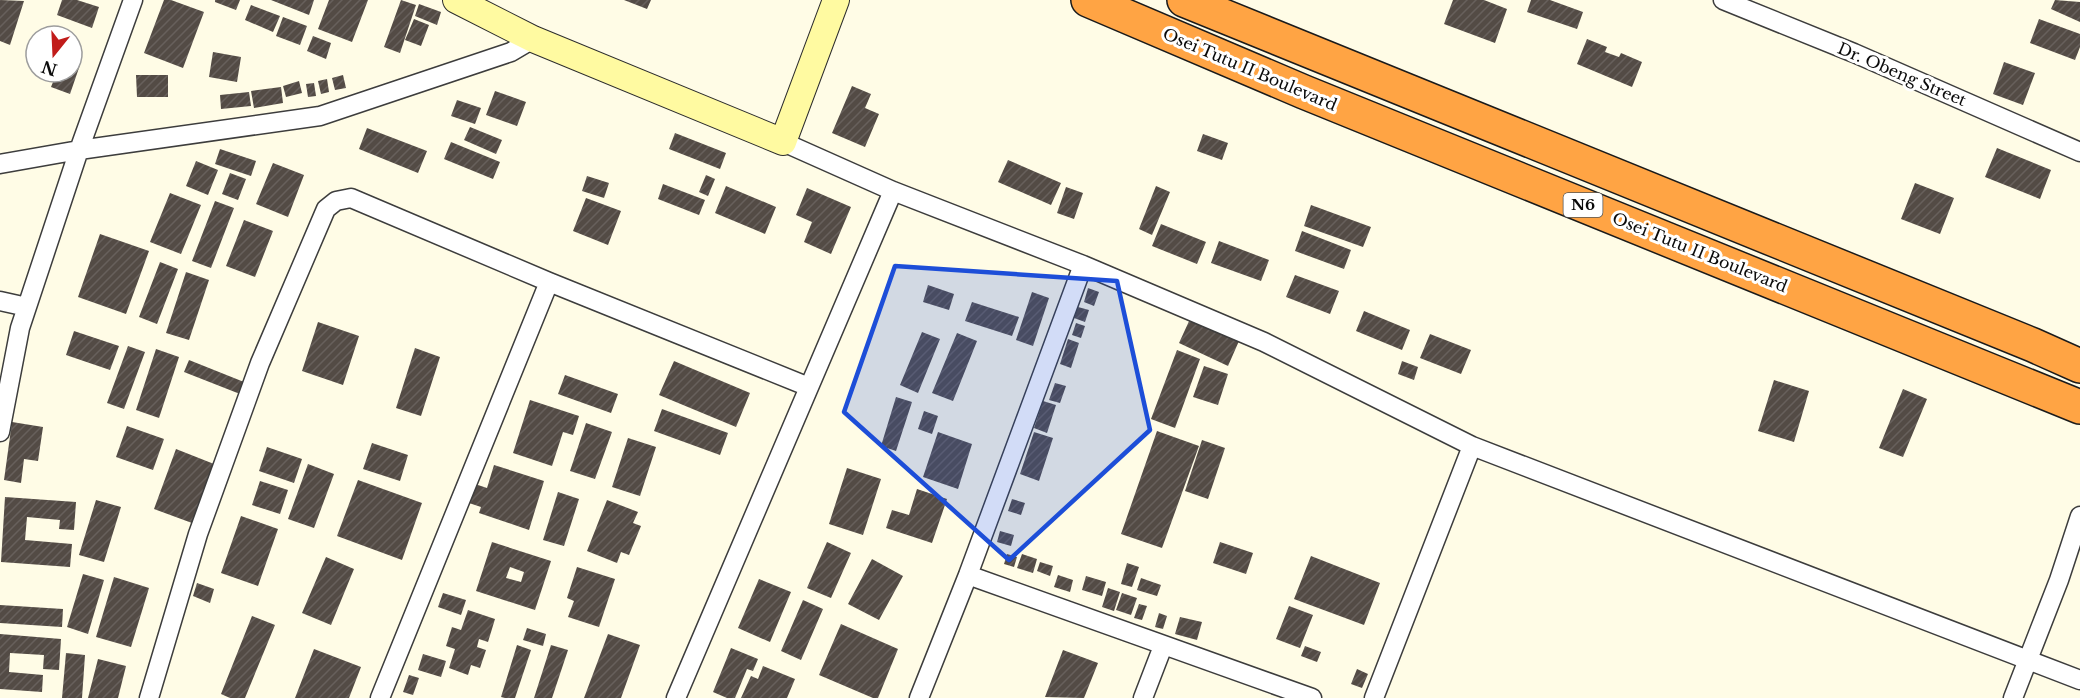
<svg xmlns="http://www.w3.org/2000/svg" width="2080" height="698" font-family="'Libre Baskerville',serif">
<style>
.building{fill:url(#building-hatch);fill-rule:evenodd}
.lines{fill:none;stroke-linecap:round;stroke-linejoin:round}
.street-casing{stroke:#3d3d3d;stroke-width:21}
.secondary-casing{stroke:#2c2c2c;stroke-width:28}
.highway-casing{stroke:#1b1b1b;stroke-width:36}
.street{stroke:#fff;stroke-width:18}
.secondary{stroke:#fffaa1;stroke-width:26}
.highway{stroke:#ffa444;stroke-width:33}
.marked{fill:#1d4ed8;fill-opacity:0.2;stroke:#1d4ed8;stroke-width:4.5;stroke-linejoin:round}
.labels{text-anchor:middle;stroke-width:6;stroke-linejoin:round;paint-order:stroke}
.shield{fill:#fff;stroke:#545454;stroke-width:1.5}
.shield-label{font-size:15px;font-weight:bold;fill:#0a0a0a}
.street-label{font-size:16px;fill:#0a0a0a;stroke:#fff}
</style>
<defs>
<pattern id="building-hatch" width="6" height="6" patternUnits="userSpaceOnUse" patternTransform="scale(1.5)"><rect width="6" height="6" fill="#534b45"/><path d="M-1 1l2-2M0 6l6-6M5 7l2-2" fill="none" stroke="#67605c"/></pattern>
</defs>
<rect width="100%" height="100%" fill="#fffce6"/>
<path class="building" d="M0 0 24 1 10 45 0 41Z
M62 0H77L99 7 92 28 57 15Z
M164 0H171L204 12 183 68 144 53Z
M215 0H240L236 10 215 2Z
M271 0H314L309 15Z
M329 0H368L352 42 318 29Z
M401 0 416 5 400 53 384 47Z
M624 0H651L647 9Z
M1453 0H1484L1507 9 1495 43 1444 24Z
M1531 0H1550L1583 12 1577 29 1527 12Z
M2055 0 2080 2V22L2051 9Z
M419 4 441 12 437 25 415 16Z
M251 5 280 16 273 32 245 20Z
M283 17 307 26 300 45 276 36Z
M414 19 429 25 421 46 405 40Z
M2039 19 2080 34V47L2075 60 2030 43Z
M313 36 331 43 326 59 307 51Z
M1587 39 1607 47 1605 52 1619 57 1621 53 1642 62 1632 87 1577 64Z
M213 52 241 57 237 82 209 77Z
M72 62 80 65 70 94 51 87 57 72H72Z
M2004 62 2035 73 2023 105 1993 94Z
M136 75H168V97H137Z
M343 75 346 88 335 90 332 78Z
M327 79 329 92 321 94 318 81Z
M299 81 302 93 286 97 283 86Z
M314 83 316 96 308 97 306 84Z
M852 86 871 94 865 108 879 114 865 147 832 133Z
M281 87 283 103 254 108 251 91Z
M495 91 526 102 517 126 486 115Z
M249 92 251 106 221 109 220 95Z
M457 100 481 108 475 124 451 116Z
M470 127 502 140 496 154 464 140Z
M367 128 427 151 418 173 359 149Z
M675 133 726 153 720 169 669 149Z
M1203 134 1228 143 1222 160 1197 151Z
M451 142 500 162 493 179 444 159Z
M1997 148 2051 170 2040 199 1985 177Z
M220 149 256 161 251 176 215 164Z
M1008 160 1061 183 1051 205 998 182Z
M196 161 218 170 208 195 186 186Z
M273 163 304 175 288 217 256 204Z
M230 173 246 179 238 200 222 194Z
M706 175 715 179 708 196 699 192Z
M587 176 609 183 604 198 582 191Z
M1915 183 1954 198 1940 234 1901 219Z
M663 184 705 200 699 215 658 199Z
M726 186 776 207 765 234 715 213Z
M1156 186 1170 192 1152 235 1139 229Z
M1066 187 1083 193 1074 219 1057 213Z
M807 188 851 207 831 254 804 242 812 222 796 215Z
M170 193 201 205 181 254 150 242Z
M586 198 621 211 608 245 573 231Z
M215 201 234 208 211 268 192 261Z
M1311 205 1371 227 1363 247 1304 226Z
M244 220 273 231 255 277 226 266Z
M1161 224 1206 242 1197 264 1152 246Z
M1302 231 1351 250 1344 269 1295 251Z
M100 234 149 251 126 314 78 297Z
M1219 241 1269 260 1261 281 1211 263Z
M160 262 178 269 157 324 139 317Z
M186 272 209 280 189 340 166 333Z
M1295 275 1339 291 1330 314 1286 297Z
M928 285 954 294 949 310 923 302Z
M1088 288 1099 292 1094 306 1084 302Z
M1032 292 1049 298 1033 346 1016 340Z
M972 302 1019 317 1012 336 965 321Z
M1078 307 1089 310 1085 322 1074 318Z
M1364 311 1410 330 1402 350 1356 331Z
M1190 319 1239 341 1228 366 1179 343Z
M318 322 359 336 343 385 302 371Z
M1076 323 1085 326 1081 338 1072 335Z
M74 331 119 346 110 370 66 355Z
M922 332 940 339 918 393 900 385Z
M957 333 977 341 953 401 932 393Z
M1430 334 1471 350 1461 374 1420 358Z
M1068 339 1079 343 1071 368 1060 364Z
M128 346 145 352 124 409 107 403Z
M415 348 440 357 421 416 396 408Z
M156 349 179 357 159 418 136 410Z
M1177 350 1200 359 1175 428 1151 419Z
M189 360 244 382 240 394 184 372Z
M674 361 750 393 736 427 659 395Z
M1402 361 1418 367 1414 380 1398 374Z
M1204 366 1228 374 1218 405 1193 397Z
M565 375 618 394 611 413 558 394Z
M1774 380 1809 391 1794 442 1758 431Z
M1055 383 1066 386 1060 403 1049 400Z
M1903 389 1927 399 1903 457 1879 448Z
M896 397 912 402 896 451 881 446Z
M530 400 579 416 573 435 563 432 552 466 513 453Z
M1043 401 1056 405 1047 433 1034 428Z
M662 409 728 433 720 455 654 431Z
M924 411 938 416 932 434 918 429Z
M12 422 43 427 38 461 24 459 21 483 4 480Z
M586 423 612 432 595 479 570 471Z
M127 426 164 439 153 470 116 457Z
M1157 431 1199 446 1162 548 1121 534Z
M938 432 972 444 958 489 923 477Z
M1034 432 1053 438 1039 481 1020 474Z
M628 438 656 447 640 496 612 487Z
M1202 440 1225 448 1208 499 1185 491Z
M372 443 408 455 400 481 363 469Z
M267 447 302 459 294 483 259 471Z
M176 449 214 464 192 523 154 509Z
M308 464 334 474 314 528 288 519Z
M494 465 544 481 529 530 479 513 481 507 469 503 475 484 487 488Z
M847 468 881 479 863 535 829 524Z
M358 480 422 503 402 560 337 536Z
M260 481 288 490 280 514 252 505Z
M917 489 947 499 932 543 886 528 892 510 909 515Z
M558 492 579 499 564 546 543 540Z
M5 497 76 502 74 530 59 529 60 520 27 517 25 540 72 544 70 567 1 562Z
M1012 499 1025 503 1021 515 1008 511Z
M96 500 121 507 104 562 79 555Z
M607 500 638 512 633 523 641 526 629 555 621 552 617 563 587 551Z
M241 516 278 529 258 586 221 573Z
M1000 531 1014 535 1011 546 997 542Z
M492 542 551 561 535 610 476 591ZM510 567 524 572 521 582 506 578Z
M827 542 851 553 831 598 807 588Z
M1220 542 1253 553 1246 574 1213 563Z
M1007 554 1017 557 1014 567 1004 564Z
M1022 554 1037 559 1033 573 1017 568Z
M1311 556 1380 583 1364 625 1294 599Z
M326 557 354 569 331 625 302 613Z
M872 559 903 576 879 620 848 604Z
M1040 562 1053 566 1050 576 1037 571Z
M1127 563 1139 567 1132 587 1121 584Z
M577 567 615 579 599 627 568 617 574 601 567 598Z
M83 574 104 580 88 634 67 627Z
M1058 575 1073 580 1070 592 1054 587Z
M1086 576 1106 582 1102 596 1082 590Z
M114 577 149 588 131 647 96 637Z
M1141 578 1161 585 1157 596 1137 590Z
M759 579 791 592 770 642 738 628Z
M197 583 214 589 210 603 193 596Z
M1108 588 1120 592 1114 611 1102 607Z
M443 593 466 600 461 615 438 607Z
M1122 593 1137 598 1131 615 1116 610Z
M803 600 823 609 801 660 781 651Z
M1139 604 1147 606 1142 620 1134 618Z
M0 605 63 609 62 627 0 623Z
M1289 606 1313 615 1300 648 1276 639Z
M468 610 495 619 488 642 479 639 477 647 486 650 480 668 471 665 468 675 449 668 455 649 446 646 452 627 461 630Z
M1159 613 1167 616 1163 629 1155 627Z
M252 616 275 625 245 698H230L221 694Z
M1180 617 1202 622 1197 640 1175 634Z
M841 624 898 649 878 698H873L819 675Z
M527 628 546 634 543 646 523 640Z
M0 634 61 639 59 670 43 669 44 655 10 653 9 672 43 675 42 692 0 689Z
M608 634 640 645 621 698H584Z
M517 645 531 650 515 698H505L501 697Z
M551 645 568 650 552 698H534Z
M1305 646 1321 652 1317 662 1301 656Z
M731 648 758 659 753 671 747 669 735 698H727L713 692Z
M314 649 361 667 349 698H295Z
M1063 650 1098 663 1084 698 1045 697Z
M66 653 85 655 82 698H62Z
M423 654 446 661 441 677 418 670Z
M98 659 126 666 118 698H88Z
M763 666 795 679 787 698H741L751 676 758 679Z
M1357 669 1368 674 1362 688 1351 684Z
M409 675 419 678 413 695 403 692Z"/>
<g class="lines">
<defs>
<path id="street" d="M1723 0 1854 53 2080 152
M783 142 893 191 1083 265 1264 342 1472 446 2080 680
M0 164 79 150 320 116 511 52 533 39
M0 301 27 307
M0 432 20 328 79 150 133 0
M968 575 1312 698
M149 698 198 534 260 363 326 209 336 201 351 198 549 282 809 387
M380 698 549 282
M676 698 893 191
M919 698 968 575 1083 265
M1143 698 1163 646
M1374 698 1472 446
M2013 698 2059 580 2080 516"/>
<path id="secondary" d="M456 0 533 39 783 142 836 0"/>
<path id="highway" d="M1088 0 1304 92 2080 407
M1184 0 2033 345 2080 366"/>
</defs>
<use href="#street" class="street-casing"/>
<use href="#secondary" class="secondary-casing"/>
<use href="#highway" class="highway-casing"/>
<use href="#street" class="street"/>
<use href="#secondary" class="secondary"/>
<use href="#highway" class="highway"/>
</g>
<path class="marked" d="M895 266 1117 281 1150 430 1009 560 844 412Z"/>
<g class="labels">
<rect class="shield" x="1563.5" y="193" width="39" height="24" rx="4.5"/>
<g class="shield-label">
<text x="1583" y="210">N6</text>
</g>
<g class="street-label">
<text transform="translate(1250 69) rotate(23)" y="6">Osei Tutu II Boulevard</text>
<text transform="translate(1902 74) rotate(23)" y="6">Dr. Obeng Street</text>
<text transform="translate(1700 252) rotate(22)" y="6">Osei Tutu II Boulevard</text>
</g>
</g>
<g transform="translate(54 54) rotate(198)"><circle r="28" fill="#ffffff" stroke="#9d9d9d" stroke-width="1.5"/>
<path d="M0-4.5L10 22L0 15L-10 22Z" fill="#c11c1a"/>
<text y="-9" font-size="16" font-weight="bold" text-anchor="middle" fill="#0a0a0a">N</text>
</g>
</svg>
